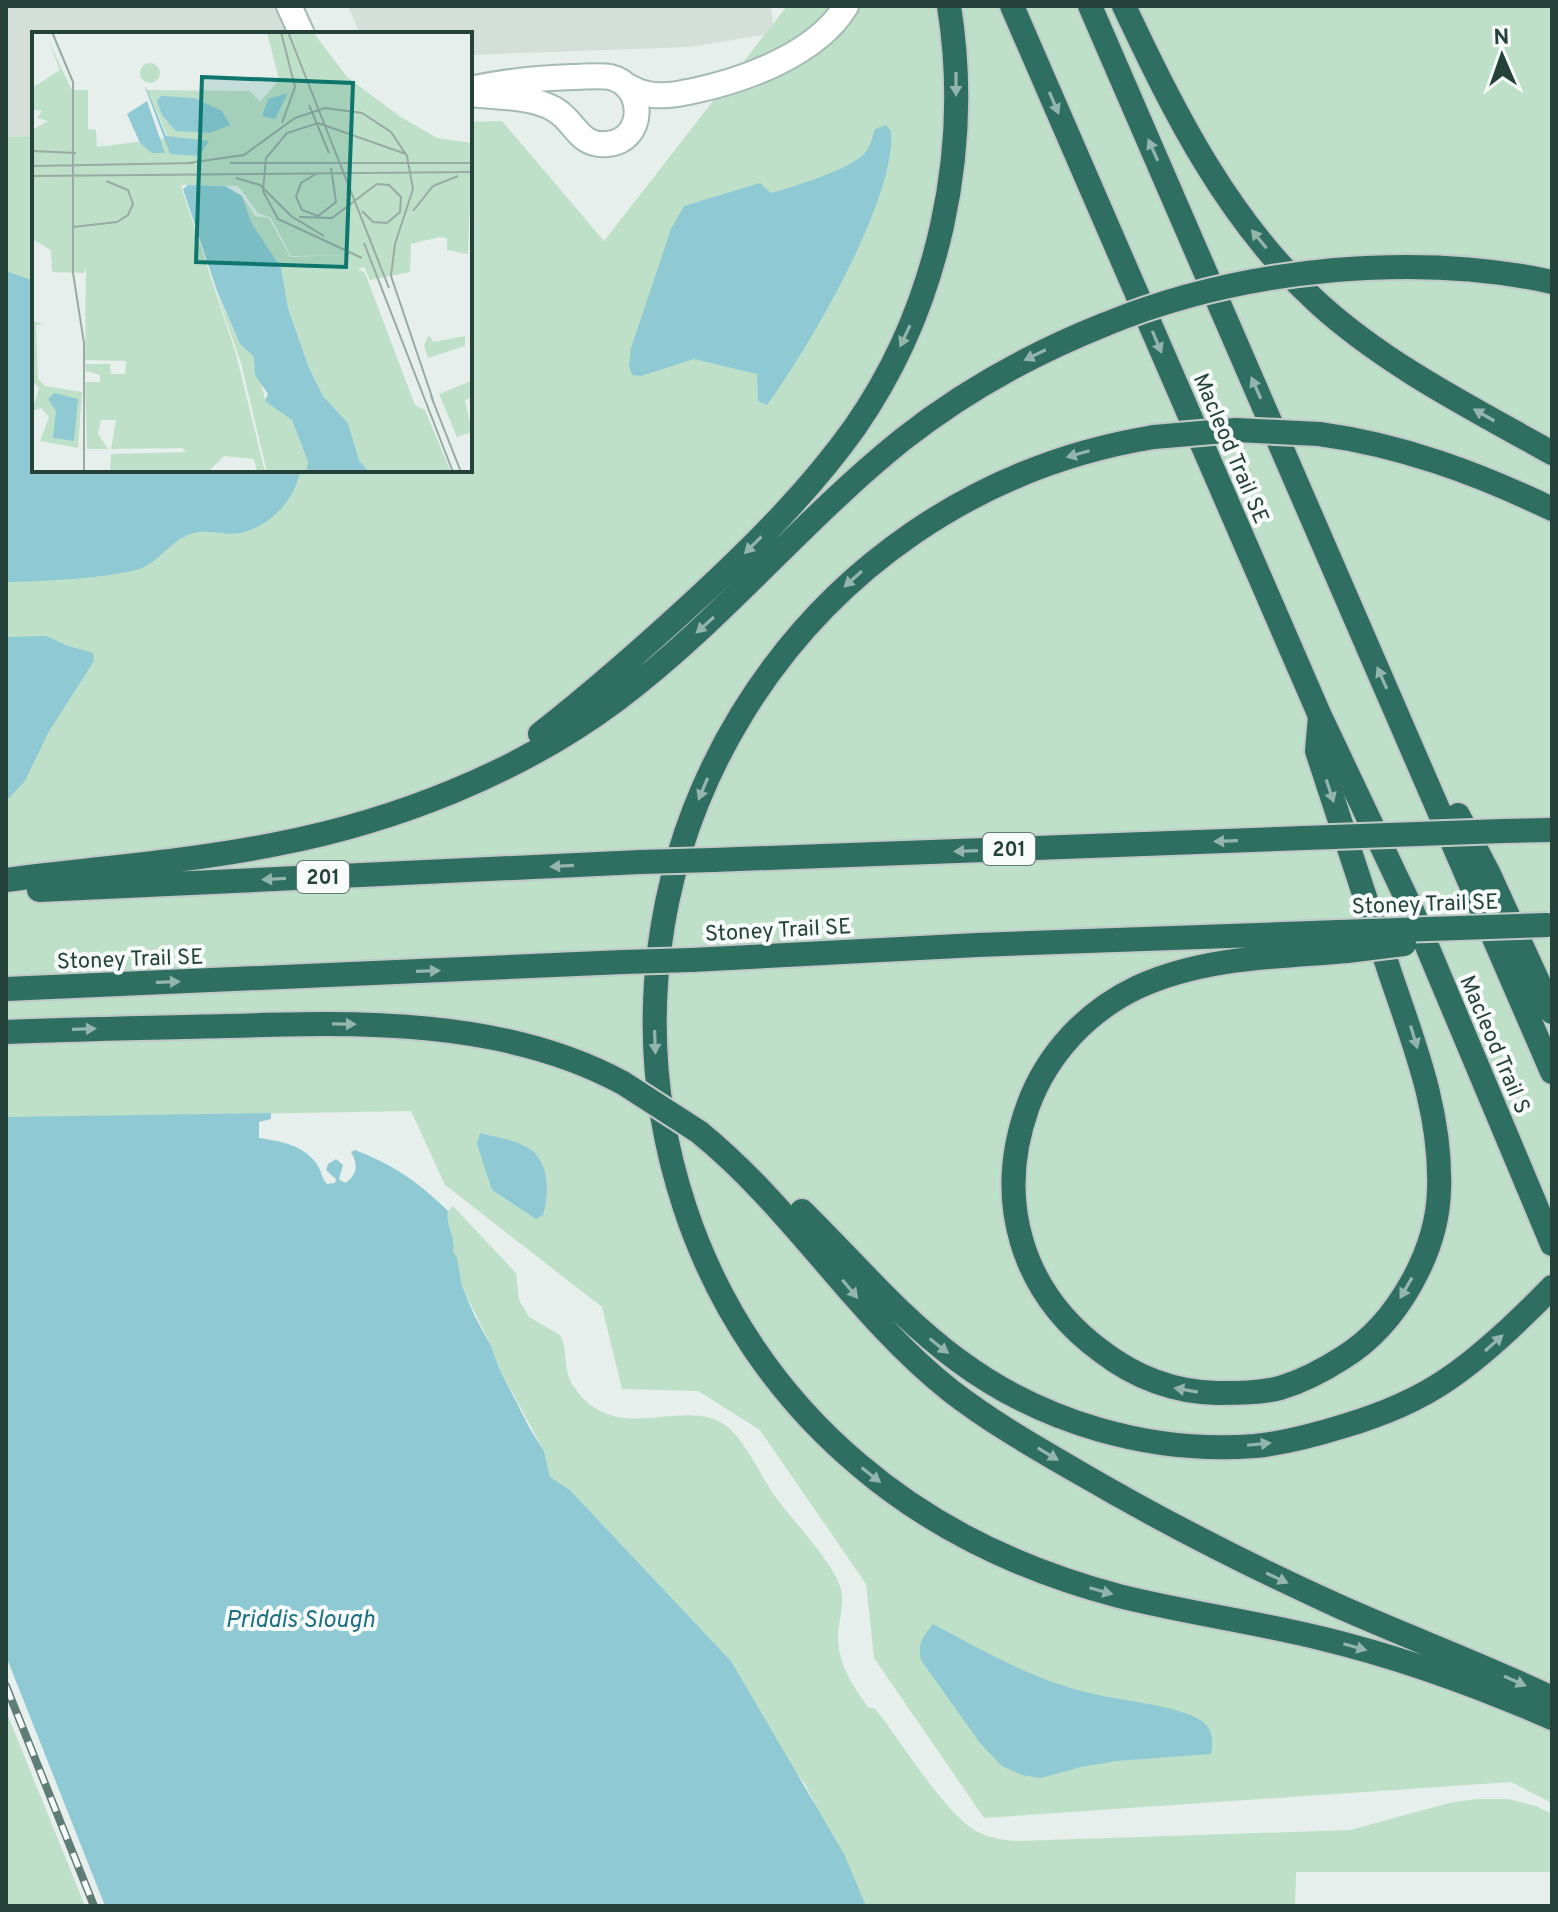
<svg xmlns="http://www.w3.org/2000/svg" width="1558" height="1912" font-family="Overpass,sans-serif">
<style>
.built{fill:#d4dfda}
.green{fill:#bfe0c8}
.water{fill:#8ec9d4}
.lines{fill:none;stroke-linecap:round;stroke-linejoin:round}
.secondary-casing{stroke:#a4bbb3;stroke-width:28}
.highway-casing{stroke:#c2cac8;stroke-width:28}
.secondary{stroke:#fff;stroke-width:24}
.highway{stroke:#2f6f62;stroke-width:24}
.rail-casing{stroke:#5f7d75;stroke-width:8}
.rail{stroke:#f7fbf9;stroke-width:5;stroke-dasharray:15;stroke-linecap:butt}
.highway-bridge-casing{stroke:#c2cac8;stroke-width:28;stroke-linecap:butt}
.highway-bridge{stroke:#2f6f62;stroke-width:24}
.oneway{fill:#93b5ae}
.labels{text-anchor:middle;stroke-width:8;stroke-linejoin:round;paint-order:stroke}
.shield{fill:#f7fbf9;stroke:#637a73;stroke-width:2}
.shield-label{font-size:20px;font-weight:bold;fill:#24423a}
.street-label{font-size:22px;fill:#24423a;stroke:#f7fbf9}
.water-label{font-size:24px;font-style:italic;fill:#1c6f80;stroke:#f7fbf9}
.inset-road{fill:none;stroke:#98aaa4;stroke-width:2}
.view{fill:#0f766e;fill-opacity:0.15;stroke:#0f766e;stroke-width:4}
.inset-edge{fill:none;stroke:#24423a;stroke-width:4}
</style>
<rect width="100%" height="100%" fill="#e6efeb"/>
<path class="built" d="M6 6H279L291 34H34V136L6 137Z
M348 6H771L774 33 690 47 470 55V34H360Z"/>
<path class="green" d="M787 6H1552V1803L1511 1782 984 1818 874 1658 866 1584 760 1430 698 1391 622 1389 602 1307 445 1185 411 1111 6 1118V137L34 136V470H470V122L502 121 604 241Z
M453 1206 516 1273 519 1300 529 1317 560 1335C569 1352 562 1371 574 1387 618 1453 693 1387 734 1433 751 1452 762 1478 777 1499 794 1522 834 1563 841 1589 844 1601 841 1613 839 1625 834 1658 850 1682 869 1708H874L881 1716C902 1744 948 1816 976 1831 989 1838 1003 1840 1017 1841L1350 1830 1449 1803 1477 1799H1508L1536 1806 1552 1814V1872H1296L1295 1906H866L805 1784 792 1768 731 1661 570 1490 550 1477 544 1451 499 1368 491 1346 462 1286 457 1257 452 1252 446 1221 448 1211Z
M6 1711 85 1906H6Z"/>
<path class="water" d="M886 125 891 131C897 198 808 349 767 405L758 401 757 374 694 359 641 376 632 375 629 366 631 348 671 229 684 206 760 183 771 193C793 187 851 169 865 153 870 147 873 136 875 129Z
M6 271 34 281V470H300C296 499 270 527 240 533 224 536 207 528 191 534 174 539 162 557 146 566 124 578 34 582 6 582Z
M46 636 68 646 93 653 94 661 48 733 25 781 6 801V637Z
M271 1113V1119L259 1122V1138C280 1141 303 1145 316 1163 322 1171 321 1177 327 1184L335 1183 336 1179 326 1170 328 1164 336 1159 343 1165 339 1179 345 1183C358 1175 358 1164 351 1152L355 1150C392 1164 420 1183 448 1211 445 1229 456 1233 453 1252L457 1257 462 1286 475 1317 491 1346 499 1368 530 1429 544 1451 550 1477 570 1490 731 1661 844 1854 866 1906H105L6 1656V1117Z
M480 1133C495 1137 517 1140 530 1149 550 1163 549 1195 543 1215L536 1219 492 1190 477 1144Z
M933 1624C983 1651 1034 1680 1090 1693 1124 1702 1165 1703 1197 1718 1212 1725 1214 1739 1211 1754L1116 1761 1081 1767 1041 1778 1022 1775 1002 1766 980 1743 921 1660C917 1643 923 1637 933 1624Z"/>
<g class="lines">
<defs>
<path id="secondary" d="M289 6 302 34
M627 86C632 88 638 92 644 93 659 98 678 94 693 91 745 80 817 54 846 6
M470 89C507 81 535 78 573 77 584 77 598 75 610 77 646 85 646 141 607 144 578 147 575 120 554 109 531 96 496 97 470 94"/>
<path id="highway" d="M1012 6 1320 716 1411 908 1552 1244
M1090 6 1552 1072
M1124 6C1175 114 1228 221 1318 303 1386 365 1472 408 1552 453
M1335 270C1407 264 1481 266 1552 282
M1319 434C1401 445 1477 473 1552 509
M1154 437C795 495 570 861 685 1208 718 1308 778 1397 859 1465 934 1529 1024 1571 1119 1596 1187 1613 1256 1622 1324 1639 1402 1658 1479 1686 1552 1718
M1320 716 1317 751C1341 826 1366 901 1391 976 1415 1046 1442 1115 1439 1191 1437 1252 1397 1324 1344 1357 1324 1370 1303 1381 1280 1388 1260 1393 1238 1393 1217 1393 1173 1392 1136 1378 1101 1351 1021 1292 994 1200 1028 1106 1047 1054 1087 1011 1138 987 1204 957 1276 957 1347 951
M540 734C596 690 648 644 700 596 756 544 811 489 855 427 939 306 972 150 949 6
M1458 815 1488 872 1552 1012
M1503 831 1552 830
M713 860 1304 838
M6 880C96 868 188 862 277 844 396 821 518 773 615 701 719 624 801 521 902 440 964 391 1033 353 1106 324
M39 890 640 862
M692 960 977 945 1339 932
M6 989 623 962
M6 1032C79 1029 152 1028 225 1026 358 1022 503 1018 623 1083
M699 1132C794 1209 856 1316 951 1391 991 1422 1035 1447 1078 1472 1162 1521 1248 1565 1336 1605 1407 1637 1481 1664 1552 1698
M802 1211C854 1262 900 1318 959 1361 1043 1423 1151 1454 1255 1446 1285 1443 1315 1435 1344 1426 1381 1415 1416 1401 1448 1379 1486 1353 1520 1320 1552 1287"/>
</defs>
<use href="#secondary" class="secondary-casing"/>
<use href="#highway" class="highway-casing"/>
<use href="#secondary" class="secondary"/>
<use href="#highway" class="highway"/>
<defs>
<path id="rail" d="M6 1686 94 1906"/>
</defs>
<use href="#rail" class="rail-casing"/>
<use href="#rail" class="rail"/>
<defs>
<path id="highway-bridge" d="M1106 324C1179 294 1257 277 1335 270
M1154 437 1236 430 1319 434
M1304 838 1503 831
M640 862 713 860
M1339 932 1547 925
M1347 951 1404 944
M623 962 692 960
M623 1083 699 1132"/>
</defs>
<use href="#highway-bridge" class="highway-bridge-casing"/>
<use href="#highway-bridge" class="highway-bridge"/>
</g>
<defs><path id="oneway-solid" d="M-6-.8H1V-3.2L6.5 0L1 3.2V.8H-6Z" transform="scale(2)"/></defs>
<g class="oneway">
<use href="#oneway-solid" transform="translate(956 84) rotate(90)"/>
<use href="#oneway-solid" transform="translate(1054 103) rotate(67)"/>
<use href="#oneway-solid" transform="translate(1153 150) rotate(-114)"/>
<use href="#oneway-solid" transform="translate(1259 239) rotate(-129)"/>
<use href="#oneway-solid" transform="translate(905 336) rotate(115)"/>
<use href="#oneway-solid" transform="translate(1157 342) rotate(67)"/>
<use href="#oneway-solid" transform="translate(1035 355) rotate(154)"/>
<use href="#oneway-solid" transform="translate(1256 388) rotate(-114)"/>
<use href="#oneway-solid" transform="translate(1484 415) rotate(-150)"/>
<use href="#oneway-solid" transform="translate(1078 454) rotate(164)"/>
<use href="#oneway-solid" transform="translate(753 545) rotate(135)"/>
<use href="#oneway-solid" transform="translate(853 579) rotate(138)"/>
<use href="#oneway-solid" transform="translate(705 625) rotate(138)"/>
<use href="#oneway-solid" transform="translate(1382 678) rotate(-114)"/>
<use href="#oneway-solid" transform="translate(703 789) rotate(113)"/>
<use href="#oneway-solid" transform="translate(1330 791) rotate(72)"/>
<use href="#oneway-solid" transform="translate(1226 841) rotate(178)"/>
<use href="#oneway-solid" transform="translate(966 851) rotate(178)"/>
<use href="#oneway-solid" transform="translate(562 866) rotate(177)"/>
<use href="#oneway-solid" transform="translate(274 879) rotate(177)"/>
<use href="#oneway-solid" transform="translate(428 971) rotate(-2)"/>
<use href="#oneway-solid" transform="translate(168 982) rotate(-2)"/>
<use href="#oneway-solid" transform="translate(344 1024) rotate(1)"/>
<use href="#oneway-solid" transform="translate(84 1029) rotate(-2)"/>
<use href="#oneway-solid" transform="translate(1414 1037) rotate(73)"/>
<use href="#oneway-solid" transform="translate(655 1042) rotate(88)"/>
<use href="#oneway-solid" transform="translate(1406 1288) rotate(120)"/>
<use href="#oneway-solid" transform="translate(850 1289) rotate(50)"/>
<use href="#oneway-solid" transform="translate(1494 1343) rotate(-42)"/>
<use href="#oneway-solid" transform="translate(939 1346) rotate(38)"/>
<use href="#oneway-solid" transform="translate(1186 1390) rotate(-170)"/>
<use href="#oneway-solid" transform="translate(1259 1444) rotate(-6)"/>
<use href="#oneway-solid" transform="translate(1048 1454) rotate(31)"/>
<use href="#oneway-solid" transform="translate(871 1475) rotate(38)"/>
<use href="#oneway-solid" transform="translate(1277 1578) rotate(25)"/>
<use href="#oneway-solid" transform="translate(1101 1591) rotate(16)"/>
<use href="#oneway-solid" transform="translate(1355 1647) rotate(16)"/>
<use href="#oneway-solid" transform="translate(1515 1681) rotate(24)"/>
</g>
<g class="labels">
<g class="shield">
<rect x="983" y="833" width="52" height="32" rx="6"/>
<rect x="297" y="861" width="52" height="32" rx="6"/>
</g>
<g class="shield-label">
<text x="1009" y="856">201</text>
<text x="323" y="884">201</text>
</g>
<g class="street-label">
<text transform="translate(1232 448) rotate(67)" y="8">Macleod Trail SE</text>
<text transform="translate(1425 903) rotate(-2)" y="8">Stoney Trail SE</text>
<text transform="translate(778 929) rotate(-3)" y="8">Stoney Trail SE</text>
<text transform="translate(130 958) rotate(-2)" y="8">Stoney Trail SE</text>
<text transform="translate(1496 1044) rotate(67)" y="8">Macleod Trail S</text>
</g>
<g class="water-label">
<text x="300" y="1627">Priddis Slough</text>
</g>
</g>
<g transform="translate(32 32)">
<rect width="440" height="440" fill="#e6efeb"/>
<path d="M235 0H281L315 45 369 85 405 106 440 111 436 222 415 218V206L408 205 379 212 378 240 338 248 332 235 326 237 333 241 383 373 393 378 419 440H337L327 428 316 391 291 364 277 336 256 276 249 236 219 190 210 164 223 184 237 186 258 225 312 223 259 224 239 186 226 181 206 154 149 153 146 145 204 322 233 440H225L222 427 192 424 176 440H78L79 422 154 420 150 416 79 417 84 388H69L66 402 76 417H55L53 350H68V343L54 339 53 332H78L79 342H93L94 329 53 328 54 234 52 241 20 240 19 218 0 207V98L16 89 5 86 10 79 0 77V56L28 38 17 10 40 58H56V97L64 98 65 115 136 106 116 58 218 59 228 70 247 48ZM108 41a10 10 0 1 1 20 0a10 10 0 1 1-20 0ZM184 259 208 312 222 325 233 367 260 388 276 430 274 440H235L209 331ZM0 289 12 292 4 293 6 347 13 354 50 360 46 416 8 409 17 385 9 376 0 379 7 356 0 349ZM397 303 401 310 433 304V314L396 326 392 313ZM439 349 440 365 433 368 440 400 425 405 407 362Z" fill="#bfe0c8"/>
<path d="M113 55 116 59 134 104 177 109 167 124 138 122ZM256 61 243 87 230 84 236 67ZM129 64 162 66 190 79 198 93 178 101 144 99 130 83 125 69ZM115 69 133 121H120L108 111 95 82ZM156 153 193 154 210 164 219 190 249 236 256 276 277 336 291 364 316 391 327 428 337 440H274L276 430 260 388 233 369 236 362 223 343 222 325 208 312 185 259 151 157ZM22 361 46 367 42 409 21 406 24 379 16 367Z" fill="#8ec9d4"/>
<path class="inset-road" d="M20 0 41 50V241L52 311V440M249 0 263 55 250 91M256 0 357 256M277 73 297 121M0 119 44 121M156 131 212 123 263 86 293 76 330 81 359 100 375 124 381 157 363 212 359 244 401 368M198 131H440M0 134 162 131M284 142 269 151 264 165 270 178 286 184 304 170 299 136M0 144 440 140M204 146 228 153 259 184 292 204M381 179 401 154 426 144M267 185 300 186 345 152 357 153 369 165 368 180 355 191 341 190 330 179M41 195 85 190 96 183 101 172 96 158 74 149M332 211 421 440M330 226 246 187 231 159 234 126 255 101 286 91 374 122M399 364 429 440"/>
<path class="view" d="M170 45 321 51 314 235 164 230Z"/>
<rect width="440" height="440" class="inset-edge"/>
</g>
<rect width="1558" height="1912" fill="none" stroke="#24423a" stroke-width="16"/>
<g transform="translate(1502 56) rotate(358)" stroke="#f7fbf9" stroke-width="6" paint-order="stroke">
<path d="M0-6L14 30L0 20L-14 30Z" fill="#24423a"/>
<text y="-12" font-size="22" font-weight="bold" text-anchor="middle" fill="#24423a">N</text>
</g>
</svg>
